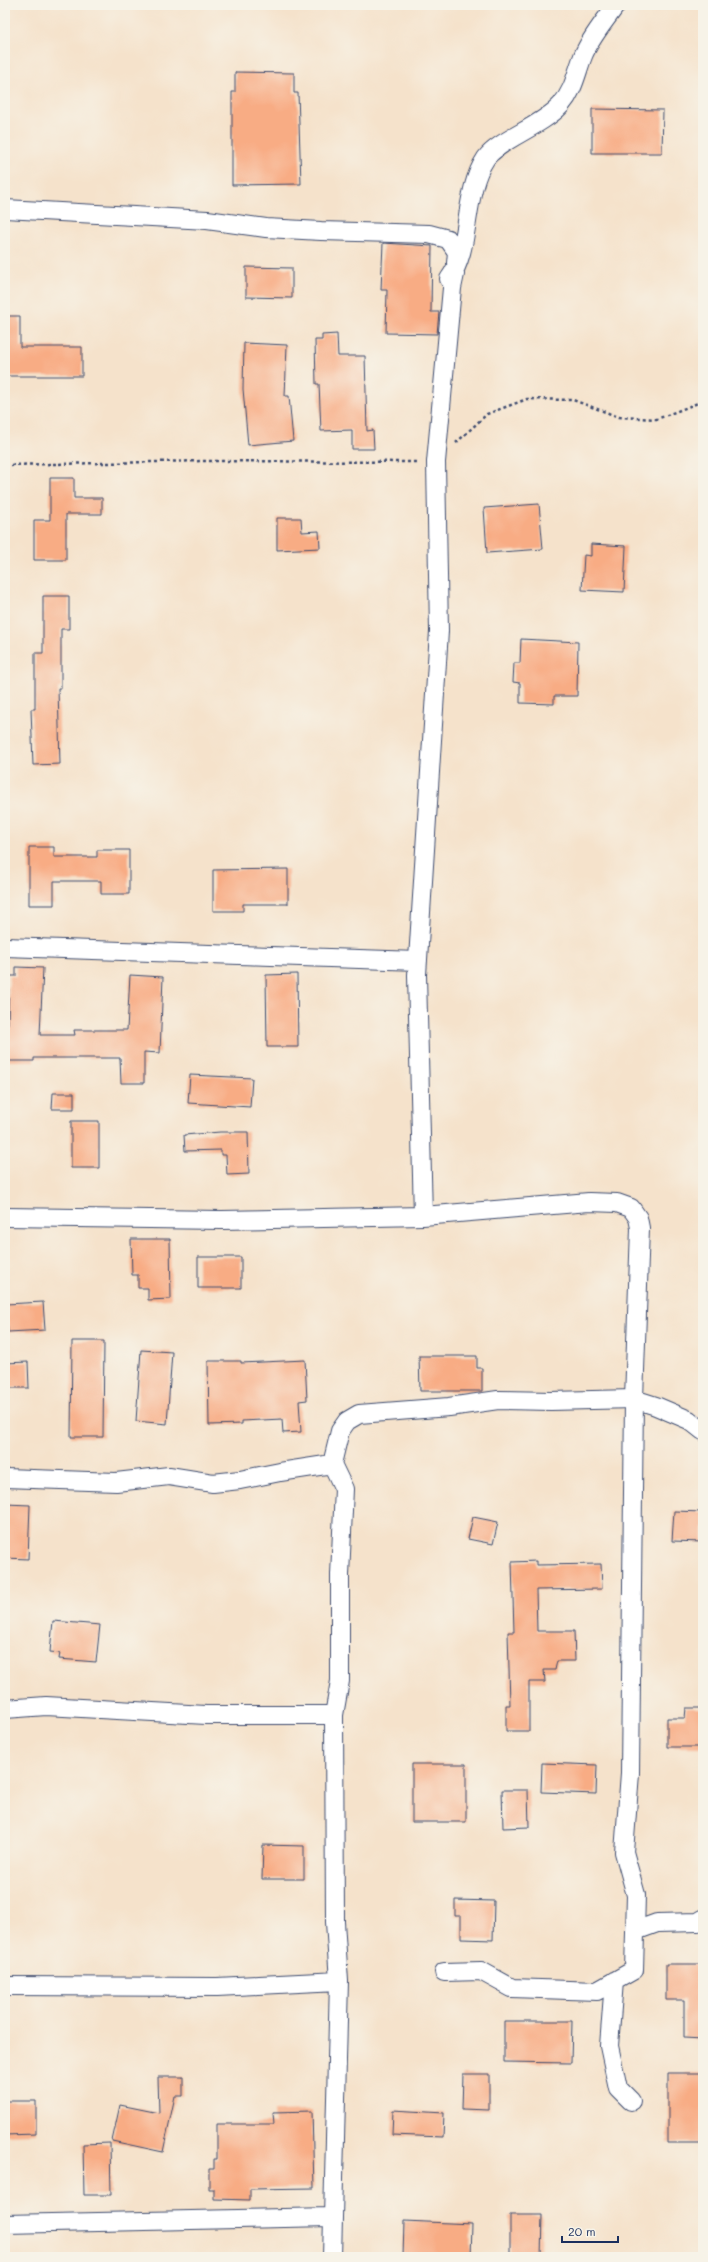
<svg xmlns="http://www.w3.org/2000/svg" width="708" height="2262" font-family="Mali,sans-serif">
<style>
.building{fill:#f8ac84}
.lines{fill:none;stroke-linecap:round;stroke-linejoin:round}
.street-casing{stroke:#3c4a6e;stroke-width:20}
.path{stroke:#3c4a6e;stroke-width:2.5;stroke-dasharray:3 3;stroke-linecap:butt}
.street{stroke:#fff;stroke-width:18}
</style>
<rect width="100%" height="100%" fill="#f7f3e8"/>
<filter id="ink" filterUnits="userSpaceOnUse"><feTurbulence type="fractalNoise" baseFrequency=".025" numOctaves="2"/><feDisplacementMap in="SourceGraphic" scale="8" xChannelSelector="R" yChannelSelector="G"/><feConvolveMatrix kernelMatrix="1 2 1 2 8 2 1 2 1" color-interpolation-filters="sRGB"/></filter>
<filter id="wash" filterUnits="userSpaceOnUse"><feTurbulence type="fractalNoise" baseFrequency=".012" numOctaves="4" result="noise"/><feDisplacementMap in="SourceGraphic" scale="16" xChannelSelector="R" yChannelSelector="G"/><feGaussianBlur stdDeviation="0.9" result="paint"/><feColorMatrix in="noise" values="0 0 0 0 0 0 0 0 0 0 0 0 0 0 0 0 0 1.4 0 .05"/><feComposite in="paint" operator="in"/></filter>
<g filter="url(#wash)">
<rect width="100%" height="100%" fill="#f5e2cb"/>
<g id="blocks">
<path class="building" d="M235 72 294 73V93H298L301 184 232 185V92H235Z
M592 109 663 110 662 153H592Z
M383 243 432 246 431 312H439L437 334 386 333 387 290H381Z
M246 267 292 268V298L246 297Z
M5 316H20V347H82V376H5Z
M337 334 338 356H365L367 431 373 430 374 449H352V430L321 431 319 384H316L315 340H322V335Z
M244 343 287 345 285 396H289L293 441 248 445 243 389Z
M50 478H74V498H102V514H66V560H34V520H50Z
M539 504 543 549 487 553 484 508Z
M277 518H301L302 532 319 531 320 548 277 550Z
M591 544 626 546 624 592 582 590 584 555 591 556Z
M43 596H69V629H61V688H58L60 764 33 765 31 709H35V653H43Z
M521 639 578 642 577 696H554V704L520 703V683L513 682 514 663H520Z
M29 847H54V857H97V850H129V894H101V881H54V905H29Z
M288 869V904H243V911H213V870Z
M16 967 43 968 40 1035H75L74 1030H127L130 975 163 977 160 1053 144 1052V1083H121L120 1058H34V1061H5V1025H8L9 976H16Z
M297 974 298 1047H267L266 975Z
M190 1075 252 1078 250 1107 188 1103Z
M53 1093H74V1109H52Z
M71 1121H99V1168H71Z
M220 1132H248L249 1174 227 1175 226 1155H221V1150L185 1151 184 1135Z
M131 1239H170L171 1299 148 1300V1288H138V1275H132Z
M198 1257H241V1288H198Z
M43 1302 45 1330 8 1332 6 1304Z
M72 1341H104L103 1437H71Z
M141 1350 172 1352 167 1424 136 1421Z
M419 1356H477V1368H482V1391H420Z
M305 1360 307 1400 299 1401 301 1432 283 1433 282 1419 242 1421V1424L209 1425 208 1361H241V1363Z
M28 1362 29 1388H5V1363Z
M5 1504 30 1505 28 1559 5 1558Z
M674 1511 703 1512V1542L672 1541Z
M473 1517 498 1522 493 1544 468 1539Z
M536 1561V1565L601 1564 602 1589 536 1590 537 1631H574L575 1661H557L555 1670H544L545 1682H529V1731H506V1705H510L508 1632H514L512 1562Z
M53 1621 100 1625 96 1662 59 1659 60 1653 50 1652Z
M686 1708H703V1747H667V1718H685Z
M542 1763 597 1765 596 1794 541 1792Z
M412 1764H466V1822H412Z
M502 1790H528L529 1827 503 1828Z
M263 1845 304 1846V1879H262Z
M455 1900 494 1901 493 1940 461 1939V1916H455Z
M666 1964H703V2039L684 2038V2000H666Z
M504 2021H572L571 2063 504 2062Z
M668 2073H703V2143H668Z
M463 2074H489V2110L462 2109Z
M158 2077H183V2096H175L163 2152 112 2141 120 2105 159 2113Z
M5 2101H36V2134L5 2135Z
M393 2110 444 2113 443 2137 392 2135Z
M312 2111 314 2188 250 2189V2200L214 2199V2189H209V2169H214V2159H217V2124H274L273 2112Z
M110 2143 111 2195H84L83 2144Z
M510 2215H542L541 2257H510Z
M404 2221 472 2224 471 2257H403Z"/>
</g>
</g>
<g filter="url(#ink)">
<use href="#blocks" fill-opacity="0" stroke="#3c4a6e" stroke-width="1"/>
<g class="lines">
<defs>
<path id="street" d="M5 209 207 220 266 228 321 231 429 234 448 239 457 252 456 263
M5 947 418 961
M423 1216 417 975 439 631 436 462 452 288 455 274 449 279C472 249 462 194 486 158 499 140 542 126 561 105 574 90 576 74 583 56 590 38 605 21 616 5
M5 1217 222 1220 423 1216 589 1202 617 1203 631 1208 638 1218 640 1228 634 1399 630 1773 624 1852 636 1895 634 1970 597 1991 512 1988 481 1971 444 1972
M5 1478 116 1482 169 1476 213 1483 240 1480 280 1472 332 1464
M5 1709 46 1706 206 1715H334
M635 1931 657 1923 698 1922 703 1919
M614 1981 609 2046 618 2088 631 2101
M5 1986 217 1987 339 1981
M5 2224 331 2217
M332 2257 339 1981 335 1922 334 1715 340 1681V1575L344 1489 332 1464 340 1431 347 1421 359 1414 449 1407 498 1400 551 1401 634 1399 656 1406 689 1420 703 1431"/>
</defs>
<use href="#street" class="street-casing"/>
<path class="path" d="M456 443 487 414 527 399 573 400 619 417 657 419 703 401
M5 465 204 461 418 462"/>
<use href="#street" class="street"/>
</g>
</g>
<rect width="708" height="2262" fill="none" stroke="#f7f3e8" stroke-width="20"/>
<path d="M562 2236v6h56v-6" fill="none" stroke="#1b2f5e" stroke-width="2"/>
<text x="568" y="2236" font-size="12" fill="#1b2f5e" stroke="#f7f3e8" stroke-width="3" paint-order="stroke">20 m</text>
</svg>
